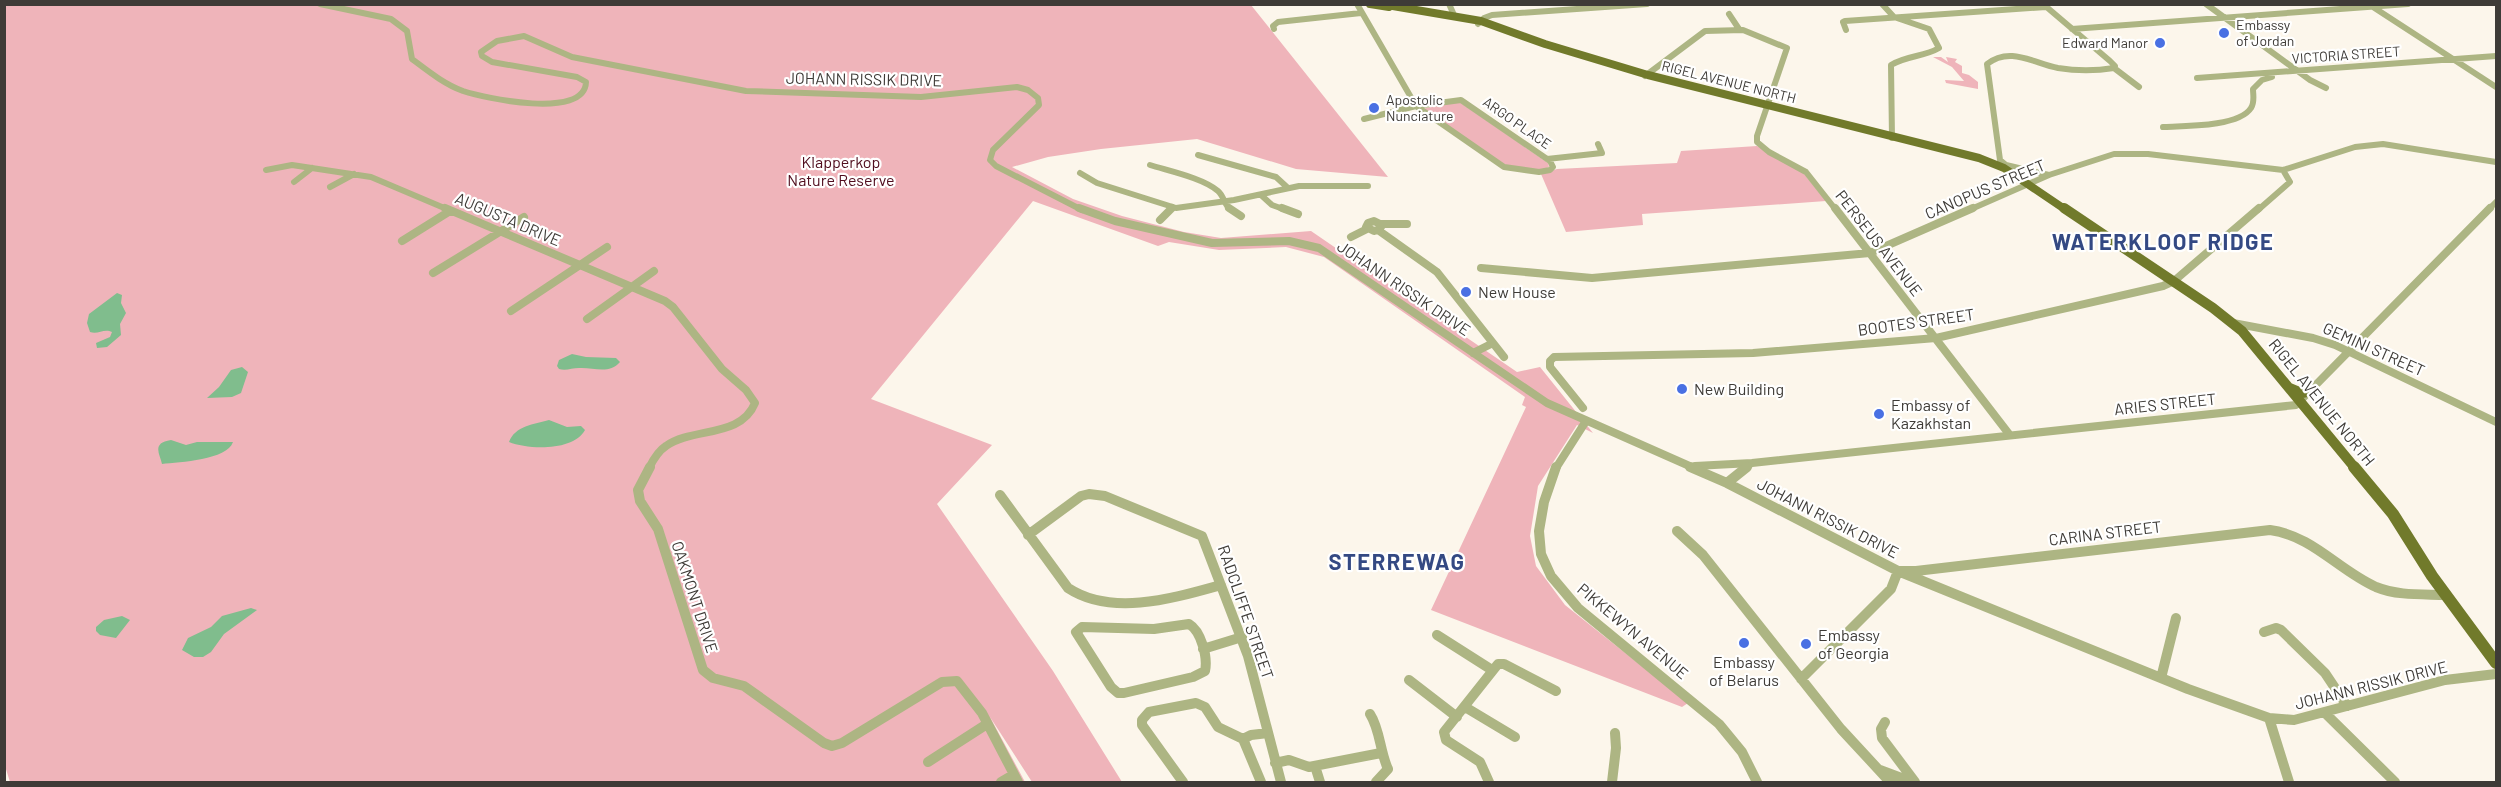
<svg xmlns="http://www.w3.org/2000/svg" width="2501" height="787" font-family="Barlow,sans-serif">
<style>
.green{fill:#efb4ba}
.water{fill:#80bd8d}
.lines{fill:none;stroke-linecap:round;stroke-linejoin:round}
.minor-far2{stroke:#adb583;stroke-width:6}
.minor-far1{stroke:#adb583;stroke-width:8}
.minor{stroke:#adb583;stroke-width:10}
.major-far2{stroke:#717a2b;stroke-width:8}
.major-far1{stroke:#717a2b;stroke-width:10}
.major{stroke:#717a2b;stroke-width:12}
.poi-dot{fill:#4970e3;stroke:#fff;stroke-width:2}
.labels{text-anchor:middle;stroke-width:4.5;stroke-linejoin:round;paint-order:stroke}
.far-poi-label{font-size:14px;fill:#3e3b37;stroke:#fff;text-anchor:start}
.far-street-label{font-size:14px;fill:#3e3b37;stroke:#fff}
.street-label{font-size:16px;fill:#3e3b37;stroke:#fff}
.park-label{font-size:16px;fill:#500d1e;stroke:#fff}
.poi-label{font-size:16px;fill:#3e3b37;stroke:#fff;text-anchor:start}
.district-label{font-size:22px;font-weight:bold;letter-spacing:1.5px;fill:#344983;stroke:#fff}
</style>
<rect width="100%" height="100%" fill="#fcf6eb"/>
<path class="green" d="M5 4 1251 5 1388 177 1296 169 1197 139 1101 149 1048 157 1012 167 1073 199 1122 216 1184 232 1221 238 1311 231 1517 372 1540 367 1593 433 1577 425 1538 486 1530 536 1536 566 1565 605 1688 703 1682 707 1431 610 1526 407 1522 405 1525 397 1324 257 1286 247 1219 250 1169 242 1158 246 1033 201 871 399 992 445 937 504 1053 671 1122 782H1032L990 717 1025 782H10L5 766Z
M1933 57H1941L1948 62 1946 57 1957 59 1955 62 1962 66V73L1969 75 1978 82V89L1946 83 1945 80 1964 81 1952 67Z
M1455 101 1461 103 1548 163 1549 167 1539 171 1505 166 1422 109Z
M1757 146 1801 170 1826 201 1642 214 1643 225 1566 232 1541 174 1557 169 1677 163 1681 151Z"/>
<path class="water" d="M117 293 122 295 121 303 126 313 120 324 121 335 107 347 97 348 96 343 110 337 112 332C104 328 98 335 90 332L87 323 89 314Z
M572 354 586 357 616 358 620 362C609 375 593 367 579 368 572 368 566 371 559 369L557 366 559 360Z
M242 367 248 372 241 393 232 397 207 398 219 387 231 370Z
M549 420 567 427 581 426 585 430C574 451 529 450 509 442 515 426 534 424 549 420Z
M171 440 186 445 197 442H233C227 460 180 462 162 464 160 454 151 443 171 440Z
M251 608 257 610 224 634 211 652 203 657H194L182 650 188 638 211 627 222 616Z
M122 616 130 620 116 638 100 635 96 631V627L104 620Z"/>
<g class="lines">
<path class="minor-far2" d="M320 4 391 19 407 31 412 59C428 71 444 84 463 91 484 98 585 120 586 82L577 77 492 62 482 56 481 52 497 41 524 36 572 57 746 91 921 97 1017 87 1028 90 1038 98 1039 105 993 150 990 160 996 166 1082 210
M1357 4 1416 106
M1449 4 1454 15
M1882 4 1894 17 1929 29 1939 48C1924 57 1908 55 1891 65L1892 138
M2043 4 2110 61 2115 66 2114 68
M2206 4 2310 80 2326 88
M2373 7 2496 87
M1729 14 1739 29
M1478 24 1484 18 1492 15 1647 4
M1274 29 1273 26 1278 22 1361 13
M2072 29 2408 4
M1846 30 1843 22 1845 21 2046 7
M2114 68 2139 87
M1645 76 1705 31 1743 30 1787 48 1757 136V142L1769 152 1806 172 1836 210
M2197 78 2496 56
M1461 100 1550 161 1553 167 1550 170 1539 172 1504 167 1416 106Z
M1364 119 1416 106
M2163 127C2184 126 2239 127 2251 108 2255 102 2253 95 2253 89L2262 80 2272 77
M1198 155 1276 177 1288 188
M1547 159 1602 153 1598 144
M1150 165C1169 171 1203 178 1218 191 1224 196 1224 205 1231 210
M266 170 292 165 371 177 449 210
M1080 173 1097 183 1176 208 1234 200 1299 186H1368
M2049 175 2006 165 2000 160 1987 64C2010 46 2033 63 2058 68 2076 71 2096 71 2114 68
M294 182 312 168
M330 187 354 174
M1261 195 1272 205 1286 210
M1170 210 1172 208
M1969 210 2049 175 2114 154H2148L2283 170 2355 147 2383 144 2496 162
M2258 210 2290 182 2283 170
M2488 210 2496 202"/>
<path class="minor-far1" d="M445 208 665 301 673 307 722 369 746 390 755 403C741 438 693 427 666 446 658 451 653 460 649 468
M1079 208 1115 221 1212 243 1289 241 1319 248 1547 403 1694 468
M1229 208 1241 216
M1282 208 1298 214
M1835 208 2009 434
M1160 220 1172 208
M1374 221 1382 225 1380 229 1374 231 1366 227 1368 223Z
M1380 224H1407
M1378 230 1437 272 1493 343 1473 353
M1351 237 1367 229
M402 241 450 211
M1481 268 1592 278 1870 253 1973 208
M433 273 524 217
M511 311 607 247
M587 319 654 271
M2233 323 2313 338 2335 345 2496 422
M1493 343 1504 357
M1583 408 1550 367V361L1554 357 1753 353 1936 338 2163 286 2174 281 2259 208
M1695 466 1752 463 2296 405 2490 208
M1556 468 1586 421
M1745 468 1749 465"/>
<path class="minor" d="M650 467 638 490 640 501 658 529 703 670 713 678 744 686 824 743 832 746 842 743 942 682 957 681 982 713 1018 782
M1556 467 1544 502 1539 531 1541 554 1551 576 1578 608 1719 724 1742 752 1757 782
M1690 467 1727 483 1898 571 2188 689 2269 718 2294 720 2445 680 2496 674
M1727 483 1747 467
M1000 495 1068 588C1112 617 1174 598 1221 585
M1677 531 1703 555 1841 729 1890 782
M1028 535 1081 496 1089 494 1105 496 1202 536 1248 656 1281 782
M1189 624C1201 631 1208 657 1205 671L1193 677 1124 693H1118L1111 687 1076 632 1082 627 1154 629Z
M2264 632 2276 628 2281 630 2325 673 2347 706
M1437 635 1492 670
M1203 649 1242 637
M2161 678 2176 618
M1801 679 1891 589 1898 571H1916L2270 530C2313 536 2338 570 2376 587 2398 596 2423 594 2446 595
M1409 680 1457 717
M1465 707 1515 737
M2325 713 2395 782
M1370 714C1380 729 1380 752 1388 769L1376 782
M2269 718 2289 782
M1885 722 1881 729 1882 738 1915 782
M1243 739 1251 735 1268 733
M928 762 987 724
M1275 763 1289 760 1309 767 1381 753
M1315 766 1320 782
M1880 770 1912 782
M1001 782 1013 775
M1183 782 1142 725V720L1149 712 1196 703 1205 707 1218 727 1243 739 1261 782
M1489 782 1480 762 1446 740 1444 732 1498 664H1504L1556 691
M1612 782 1616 748 1615 733"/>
<path class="major-far2" d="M1370 4 1389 7
M1381 4 1481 21 1545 44 1648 75 1979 158 2004 168 2066 210"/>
<path class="major-far1" d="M2064 208 2213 308 2242 331 2355 468
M2290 388 2302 393 2312 391"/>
<path class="major" d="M2354 467 2393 514 2432 576 2496 663"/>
</g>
<g class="poi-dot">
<circle cx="2224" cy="33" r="6"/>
<circle cx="2160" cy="43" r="6"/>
<circle cx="1374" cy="108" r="6"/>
<circle cx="1466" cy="292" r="6"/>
<circle cx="1682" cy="389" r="6"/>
<circle cx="1879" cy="414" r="6"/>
<circle cx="1744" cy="643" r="6"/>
<circle cx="1806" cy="644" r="6"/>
</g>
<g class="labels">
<g class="far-poi-label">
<text x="2236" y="30">Embassy<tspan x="2236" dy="16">of Jordan</tspan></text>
<text x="2148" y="48" text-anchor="end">Edward Manor</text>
<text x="1386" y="105">Apostolic<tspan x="1386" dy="16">Nunciature</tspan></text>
</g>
<g class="far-street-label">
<text transform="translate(2346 55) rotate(-4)" y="5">VICTORIA STREET</text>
<text transform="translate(1729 82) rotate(14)" y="5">RIGEL AVENUE NORTH</text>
<text transform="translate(1517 123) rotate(35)" y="5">ARGO PLACE</text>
</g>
<g class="street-label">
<text transform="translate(864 79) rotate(1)" y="6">JOHANN RISSIK DRIVE</text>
<text transform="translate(1985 189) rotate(-23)" y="6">CANOPUS STREET</text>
<text transform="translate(508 219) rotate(23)" y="6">AUGUSTA DRIVE</text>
<text transform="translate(1879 243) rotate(52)" y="6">PERSEUS AVENUE</text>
<text transform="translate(1404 288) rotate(34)" y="6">JOHANN RISSIK DRIVE</text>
<text transform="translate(1916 322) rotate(-8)" y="6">BOOTES STREET</text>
<text transform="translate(2374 349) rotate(24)" y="6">GEMINI STREET</text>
<text transform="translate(2322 402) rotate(51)" y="6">RIGEL AVENUE NORTH</text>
<text transform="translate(2165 404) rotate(-6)" y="6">ARIES STREET</text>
<text transform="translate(1828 518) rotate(27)" y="6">JOHANN RISSIK DRIVE</text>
<text transform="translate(2105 533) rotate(-7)" y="6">CARINA STREET</text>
<text transform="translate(695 597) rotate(72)" y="6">OAKMONT DRIVE</text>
<text transform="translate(1246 612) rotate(71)" y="6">RADCLIFFE STREET</text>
<text transform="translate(1633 631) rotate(40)" y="6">PIKKEWYN AVENUE</text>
<text transform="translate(2371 685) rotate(-14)" y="6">JOHANN RISSIK DRIVE</text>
</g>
<g class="park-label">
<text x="841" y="168">Klapperkop<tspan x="841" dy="18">Nature Reserve</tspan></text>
</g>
<g class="poi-label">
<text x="1478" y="298">New House</text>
<text x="1694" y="395">New Building</text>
<text x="1891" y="411">Embassy of<tspan x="1891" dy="18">Kazakhstan</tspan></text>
<text x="1818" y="641">Embassy<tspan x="1818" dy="18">of Georgia</tspan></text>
<text x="1744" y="668" text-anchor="middle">Embassy<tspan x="1744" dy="18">of Belarus</tspan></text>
</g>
<g class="district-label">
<text x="2163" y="250">WATERKLOOF RIDGE</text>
<text x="1397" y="570">STERREWAG</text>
</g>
</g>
<rect width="2501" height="787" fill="none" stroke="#3e3b37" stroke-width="12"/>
</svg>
